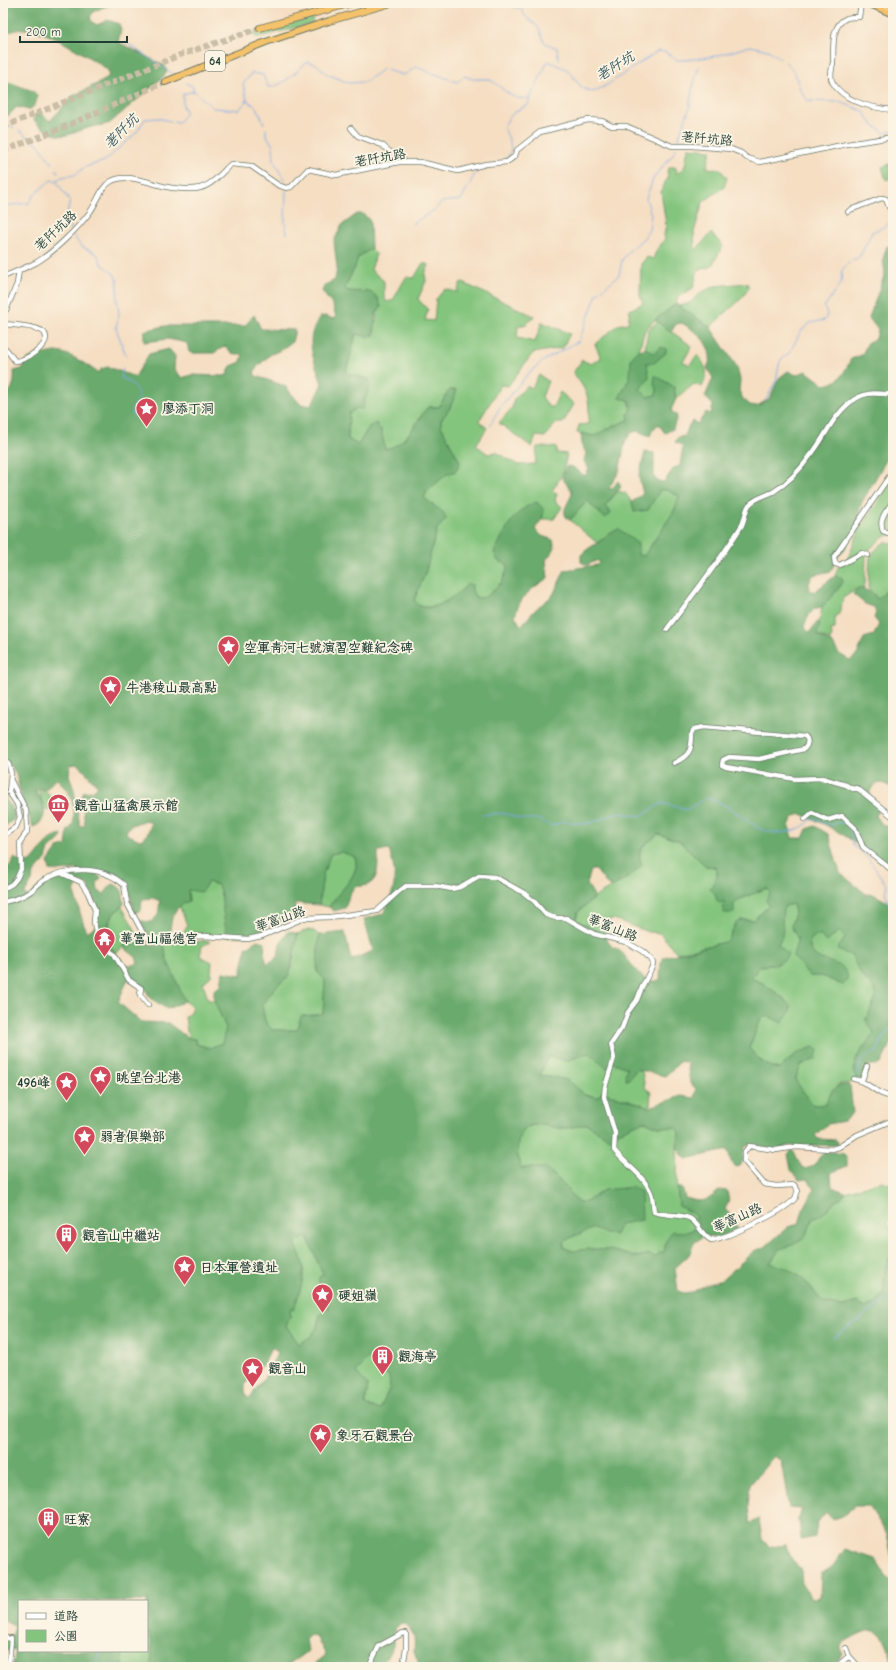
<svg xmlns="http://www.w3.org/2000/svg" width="896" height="1670" font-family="'Comic Neue','LXGW WenKai TC',sans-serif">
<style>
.green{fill:#84c57e;stroke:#528159}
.forest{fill:#6baa6d;stroke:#457450;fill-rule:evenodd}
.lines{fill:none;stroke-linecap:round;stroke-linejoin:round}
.stream{stroke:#7caae5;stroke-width:1}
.highway-tunnel{stroke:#cabea6;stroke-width:6;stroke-dasharray:6 3;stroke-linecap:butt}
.minor-casing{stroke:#6a7566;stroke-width:6}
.highway-casing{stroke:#6a7566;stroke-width:8}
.minor{stroke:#fff;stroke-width:4.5}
.highway{stroke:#f4c26a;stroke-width:6}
.labels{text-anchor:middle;stroke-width:3.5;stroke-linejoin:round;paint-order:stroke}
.shield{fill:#fcf5e5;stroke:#617469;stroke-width:1}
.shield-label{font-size:12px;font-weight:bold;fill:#1f3d34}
.street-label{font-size:13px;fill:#1f3d34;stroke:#fcf5e5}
.poi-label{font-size:13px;font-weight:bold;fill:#1f3d34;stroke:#fcf5e5;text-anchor:start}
.water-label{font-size:14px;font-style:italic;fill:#365860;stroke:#fcf5e5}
</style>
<rect width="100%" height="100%" fill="#fcf5e5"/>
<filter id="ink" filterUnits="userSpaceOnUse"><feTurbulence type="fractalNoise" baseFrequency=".025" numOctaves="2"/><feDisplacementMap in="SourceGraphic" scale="8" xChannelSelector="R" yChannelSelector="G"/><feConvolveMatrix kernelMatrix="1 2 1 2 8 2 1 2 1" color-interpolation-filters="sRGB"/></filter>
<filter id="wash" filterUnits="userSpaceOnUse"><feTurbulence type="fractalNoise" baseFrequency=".012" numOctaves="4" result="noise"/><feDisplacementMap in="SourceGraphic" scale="16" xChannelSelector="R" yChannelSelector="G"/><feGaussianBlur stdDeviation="0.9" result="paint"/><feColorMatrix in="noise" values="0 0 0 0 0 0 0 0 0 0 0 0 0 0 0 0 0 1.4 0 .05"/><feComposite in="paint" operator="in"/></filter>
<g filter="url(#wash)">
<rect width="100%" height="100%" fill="#f5dec2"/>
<path class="green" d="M312 18 313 23 260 37H256L252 33Z
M688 148 711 150 707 168 720 169 727 178 724 187 703 202 694 232 695 251 711 233 723 246 711 267 698 270 693 288 678 297 676 304 655 320 645 330 639 350 631 358 630 377 620 398 629 400 631 409 629 420 613 426 595 437 577 433 579 425 588 424C590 399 589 393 573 373L582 360 591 364 601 358 595 344 618 325 628 323 630 310 643 303 640 295 641 264 647 257 653 259 657 249 665 239 664 235 666 224 661 192 668 176 667 171 670 167H676L677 174 685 166Z
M890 164 893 177 886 180 882 167Z
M371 249 376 254 371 270 384 281V297L387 302 393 300 406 277 414 278 423 263 429 265 425 274 426 281 418 299 428 310 425 320 434 321 436 299 445 289 457 292 461 282 534 316 527 324 518 326 517 338 535 342 542 322 570 334 562 348 533 353 508 386 501 385 479 421 487 428 476 445 488 454 496 452 518 465 535 464 537 447H556L557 453 567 454 563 473 552 491 557 493 555 501 562 507 554 519H542L544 510 509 565 503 580 487 597 482 599 476 597 472 592 468 584C454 597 438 612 417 605L414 600 425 574 437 529 446 519 443 513 424 498 427 491 447 474 456 471 460 462 441 426V420L450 408 457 390H449L439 407H430L426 409C415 424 405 446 385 449L381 430 369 427 358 445 348 439 349 413 357 408 369 379 348 374 346 372 356 333 368 337 374 335 379 299C364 287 362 294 346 290L345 287 354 269 358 257Z
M747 283 749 288 741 299 710 327 678 306 690 303 700 293 715 286Z
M657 322 692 346 683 362 689 365 698 355C707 369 709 372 702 387L694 384 676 399 674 387 657 390 656 395 648 397 640 389 649 376 645 363 654 353 645 348 648 330Z
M539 375 548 381 542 397 549 407H553L560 392 574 404 563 423H556L545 437 536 436 532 447 499 423 512 408 514 399 527 386 532 388Z
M893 477V534L882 538 869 550 866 557 865 584 863 589 858 588 843 598 839 614 835 616V629L831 630 832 636 830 640 817 635 822 607 839 588 841 577 835 576 838 567 848 558 859 531Z
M660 489 666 490 679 496 674 511 644 556 638 555 610 532 597 543 570 520 587 501 605 518V506L618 491 625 493 632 502 634 512 648 510Z
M886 542 893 543V592L888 589 878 599 868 588 870 556 880 545Z
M38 790 46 791 50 795 51 810H45Z
M658 834 679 841 706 866 715 867 724 901 734 904 738 900 767 888 770 893 769 906 753 920H742L737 923 729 939 725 942 677 953 660 933 648 932 614 919 608 920 604 935 576 920 578 912 595 897 631 876 642 865C635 848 646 845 658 834Z
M342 852 355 857C355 860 357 864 356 867 354 880 336 895 329 907L319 905 323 874 330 854Z
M208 882 218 885C225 901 221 920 229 936L183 934 187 925 179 905 189 901 188 890Z
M793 904 795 913 791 926 798 939 793 956 810 976H822L843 985V969C829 962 807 959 810 940L815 936 840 931 845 938 862 976 875 988 876 997 866 1019 874 1033 854 1061 857 1080C851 1084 848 1083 841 1084 832 1087 829 1097 826 1105H813L795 1080 801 1065 816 1059 796 1054 779 1069C765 1066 758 1059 749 1048L761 1018 767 1016 785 999 761 982 753 979 752 976 761 966 777 965 788 954 778 944C788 929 778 922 784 906Z
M122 907 137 933 119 951 113 952C106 937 106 916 122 907Z
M306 930 314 931 319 935 317 972 325 980 323 1015 297 1030H272L265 1021 262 1005 276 986 289 976 298 934Z
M208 940 210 942 202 946 200 956 212 962 211 976 203 983 208 1000H214L226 1028 222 1043 210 1048 196 1044V1039L188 1038 185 1017 189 1015 192 1006 185 1001 166 958 164 943 197 942Z
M589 1053 607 1069 612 1062 627 1068 642 1071 645 1088 651 1092 650 1107 602 1092 598 1097 585 1095 567 1080 540 1075 548 1055 566 1061Z
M644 1121 659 1127 677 1128C681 1136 677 1138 677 1146 678 1166 676 1186 679 1206L695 1215 698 1223C694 1233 675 1237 666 1241L664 1253 655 1257 647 1254 638 1257 608 1250 590 1249 573 1251 564 1248V1242C573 1235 584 1233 594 1227L606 1234 620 1224 641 1220 604 1190 586 1202 578 1203 562 1183 547 1168H521C515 1155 515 1125 535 1125 545 1124 556 1129 566 1128 573 1128 580 1125 587 1124L610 1139 615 1133Z
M882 1181 887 1184 893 1182V1219L888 1220 887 1222C892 1231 896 1242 892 1252 890 1257 887 1262 886 1267 883 1287 888 1297 865 1308L857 1302 840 1307 823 1302 801 1277 770 1263 780 1249C798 1244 808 1239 812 1219 826 1214 824 1212 833 1203 838 1199 842 1199 845 1192Z
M307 1236 323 1275 325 1287 329 1291 328 1295 326 1298 329 1309 318 1319 317 1328 310 1337 299 1345 286 1326 290 1317V1310L294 1309C303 1281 308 1270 295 1243Z
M368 1358 389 1376 390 1387 380 1410 365 1405 368 1386 355 1372Z
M147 1632 153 1641 151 1667H124L122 1658 125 1651H147Z"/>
<path class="forest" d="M3 3H115L94 11 90 17 92 22 97 25 108 20 119 24 121 29 118 42 165 66 167 72 163 77 110 123C103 126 98 125 91 127 73 131 65 142 46 130 41 127 38 125 34 120L35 114H41L50 121 73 96 105 80 109 75 108 70C89 57 44 27 21 29 14 30 10 33 3 32Z
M3 80 33 91 37 95C37 103 35 106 29 110L17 107 8 116H3Z
M357 214H363L370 220 371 249 358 257 354 269 345 287 346 290C362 295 375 284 381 307L375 315 374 335 368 337 356 334 346 372 348 374 369 379 370 385 362 409 357 408 349 413 348 439 358 445 369 427 376 423 381 430 385 449C405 446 416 424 426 409L429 407H439L449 390H457L450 408 441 420V426L460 462 456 471 447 474 427 491 424 498 444 513 446 519 437 529 425 574 414 600C427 621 457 594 468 584L472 585C472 611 496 592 503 580 505 576 507 570 508 565L497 560 494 552C506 531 512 510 537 502L544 510 542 519 535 529 542 536 553 540 555 548 546 560 548 578C532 588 519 597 515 616L521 626 535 610 553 595 565 570 597 565 599 563 598 560 587 565 581 562V555C586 550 590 547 596 544 605 539 609 532 619 529L638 544V555L644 556 674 511 679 496 666 490H660L648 510 634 512 632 502 643 494 639 477 645 452 654 453V477L658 481 664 482 674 468 680 466 683 446 675 442 678 437 685 436 689 425 693 421 698 424 706 412 711 414 713 405 705 397 713 378 707 368C708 365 711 359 710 356 708 340 695 331 682 323L676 324 671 332 655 320 676 304 710 327 737 367 740 380 739 391 743 399 750 405 757 406 769 399 779 378 788 371 796 375 806 371 825 385C840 383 845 371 851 359L862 355 868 342 876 339 878 330 869 318 885 273 883 259 887 246 893 247V254L891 258H893V448L862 502 859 512 861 521 857 531 851 537 846 547 837 558 831 571 813 575 809 583V589L814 592 835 576 841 577 843 579 839 588 822 607C810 608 809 616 804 626L807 631 810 632 817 622 820 623 817 635 833 644 839 654 850 660 857 655 864 638 874 635 879 624 874 618 876 612 874 607 865 604 853 594 858 588 869 591 878 599 888 589 893 592V788L883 783 875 784 870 791V796L880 808 875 816 883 825 893 829V872C865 848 836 827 801 814L793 817 789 826 792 838H803L807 829 815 826 828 834 840 873 866 894 875 895 893 905V1040L881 1063 878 1065H869L863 1079 857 1080C848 1062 864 1048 874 1033L866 1020 876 997 875 988 862 976 851 955 837 950 845 938 840 931 828 941H825L821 936H815L810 940C806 962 830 958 843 968 845 970 847 974 848 977L843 985 822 976H810L793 956 798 939 791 926 795 913 793 904 785 906C778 922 788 930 778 944L788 954C783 965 772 965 761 966L752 976 753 979C767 984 780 995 791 1006L790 1012 782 1023 768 1016 761 1018 749 1048C758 1059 765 1066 779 1069L796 1054 813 1047 818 1050 816 1059 801 1065 795 1080 813 1105H825C832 1091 833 1084 850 1085L853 1113 844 1121 828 1124 815 1135 818 1139 836 1140 838 1142V1145L787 1146 773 1150 754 1144 748 1145 744 1149 743 1161 739 1166 736 1167 731 1162 728 1150 686 1159C669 1142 684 1143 677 1128L659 1127 644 1121 616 1133 613 1139H610L587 1124C580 1125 573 1128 566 1128 556 1129 545 1124 535 1125 515 1125 515 1155 521 1168H547L562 1183 578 1203 586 1202 604 1190 633 1187 641 1192 642 1220 620 1224 615 1235 606 1234 594 1228C584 1233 573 1235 564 1242V1248L573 1251 590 1249 609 1250 638 1257 647 1254 655 1257 659 1253 664 1252 666 1241 672 1231C682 1232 693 1234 698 1224L695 1215 679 1206 677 1188H682L685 1198C701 1202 707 1203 719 1190L727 1191 729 1201 725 1209 735 1220 737 1229 719 1237 704 1236 694 1243 689 1255 675 1268 678 1291 684 1293 692 1292 706 1285 722 1280 754 1251 765 1247 788 1227 799 1224 803 1210 814 1190 808 1179 799 1180 791 1170 788 1154 792 1150C799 1157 795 1161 805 1169L814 1166C824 1149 825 1151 844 1154L847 1159V1166L832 1172 831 1175 832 1187 845 1192C842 1199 838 1199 833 1203 824 1212 826 1214 812 1219 807 1240 800 1243 780 1249L770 1263 786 1268 801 1277 823 1302 840 1307 858 1302 865 1308C891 1296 881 1286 886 1265 888 1260 891 1255 893 1250V1563L887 1534 869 1506H855L842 1516 832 1519 826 1512 817 1523 815 1537 801 1540 799 1518 802 1509 789 1508 781 1461 774 1456 750 1485 748 1506 750 1524 759 1519 762 1539 769 1547 786 1545 789 1555 801 1570 802 1585 812 1599 820 1597 821 1574 832 1567 845 1549 875 1559 888 1579 893 1581V1667H892C891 1652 885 1624 864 1632 856 1635 849 1640 842 1643L840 1649 843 1654 833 1667H776L767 1660 760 1667H421L414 1652 415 1637 406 1624 401 1623 395 1629 393 1646 383 1664 385 1667H314L317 1662 326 1655 317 1638 310 1635 306 1639 308 1651 290 1663V1667H151L152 1641 147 1632V1601H19V1651H125L122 1658 124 1667H13L16 1649 7 1650 5 1656 3 1654V1639L13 1634 15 1626 3 1619V881L5 879 3 870 11 865 14 858 24 864 32 861 49 840 62 834 61 838 49 849 46 859 33 874 32 881 24 895 29 896 47 880 78 873V869L59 871 50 870 48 862 58 848 66 846 68 830 73 825C76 805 72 794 57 779L52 782 46 790 37 788 36 793C46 804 49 821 33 827 29 816 24 805 21 794 17 782 18 770 7 763L4 765 6 800 15 812 14 819 3 828V395L6 396C13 389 15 381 14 371L22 369 28 359 39 353C46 355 50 352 57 352 72 354 85 364 97 372H100L101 369 108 367 135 377 149 354 169 349 175 356 174 369 182 378 191 375 224 376 227 375 231 366 241 362 243 354H233L225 346 214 353H192L189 352 187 343 168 339 144 342V331L165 326H245L254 315 261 329 295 330 292 342 279 351 271 354 257 367 254 373 256 376 285 386 300 404 311 406 322 384C314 358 303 341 320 317L325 316 334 319 336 317 333 306 322 291 325 285 335 280 337 268 334 241 342 225ZM78 764 98 786 92 791 83 792 82 799 85 826H80L74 790 69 775 70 765ZM147 820 151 823 150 828 145 838 140 840 126 834C127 824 139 823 147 820ZM658 834 679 841 706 866 715 867 718 874 710 889 715 894 717 901 720 903 724 901 723 913H734V904L738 900 767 888 770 893 766 900 769 906 753 920H741L736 923 729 938 725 942 664 957 661 963 660 980C636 988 630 950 612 947L604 935 576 920 578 912 595 897 587 884 591 870H596L610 888 631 876 642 865C634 848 646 845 658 834ZM389 850C398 878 396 888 383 914L364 919 373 951 351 960 345 932 319 935 317 972 325 980 323 1014 301 1016 297 1030H272L265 1021 262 1005 276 986 289 976 298 934 289 931 280 943 278 957 267 964 264 953 265 942 257 940 246 948 241 975 223 972 221 986 214 990V1000L226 1028 222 1043 210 1048 196 1044V1039L188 1038 168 1023 141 1022 118 1002 128 979 145 988 150 998 167 1009 185 1001 166 958 164 943 153 946 145 942 137 933 123 947 136 957 138 963 134 965H126C112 951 102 938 111 917 114 911 121 909 124 904 123 894 123 886 112 884L104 894 98 891 97 883 101 878 97 875 100 871 124 882 129 890 134 913 141 910 142 899 153 898 160 901 158 915 152 922 140 921C149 939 152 940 170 933 171 917 173 908 189 901L188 890 201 892 208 882 218 885C225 901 221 920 229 936 255 938 259 930 280 921 285 919 290 919 295 917V903L319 905 323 874 331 854 342 852 355 857C355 860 357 864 356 867 354 880 336 895 329 907L334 911 345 908 350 893 356 886C380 888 378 868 378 851ZM82 882 88 885 98 907 97 926 86 932 74 893 77 886ZM589 1053 608 1069 612 1062 627 1068 625 1075 627 1081 637 1069 665 1076 681 1061 687 1063 690 1083 696 1089 694 1098 681 1096 650 1107 602 1092 598 1097 585 1095 568 1080 540 1075 548 1056 566 1061ZM307 1236 323 1275 319 1277V1283L321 1287H325L329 1291 328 1295 325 1298 329 1309 320 1314 317 1328 310 1337 299 1344 286 1326 290 1317V1310L294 1309C303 1280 309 1271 295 1243ZM271 1348 278 1352 267 1374 249 1399 245 1394V1384L264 1363ZM368 1358 389 1376 390 1387 380 1410 365 1405 368 1386 356 1372Z
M661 347 666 349V353L654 363H646L647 364 649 377 640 389 648 397 656 395 657 390 654 384 655 375 674 387 676 399 671 410 677 416 673 429 665 433 658 424 652 431 650 436 637 431 631 433 625 442 619 472 608 489 613 488 618 481 621 486 605 506 611 514 605 518 587 501 570 520C557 512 572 501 572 491L562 478 567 466 573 467 585 476 589 469 584 461 586 453 582 445 581 433 595 436 613 426 629 420 628 414C631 409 632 405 629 400L619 398 630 377 631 358 639 350 645 348 654 353Z"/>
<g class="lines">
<path class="stream" d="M500 3 522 9C524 18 530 20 537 26 540 29 542 38 545 43L557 48 559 60
M125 42 175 75
M786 62 795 73 800 90 808 101 840 102 863 111 873 125 885 133 893 131
M186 83 192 86 194 91
M247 100 257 108 264 123
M3 122 14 128
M266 129V134L273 146 274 161 287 185
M19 131 38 144 52 163
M677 143 689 109 692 90 699 66
M504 160C517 150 508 139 504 127 508 115 517 110 528 105L530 98
M56 169 58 172
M56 181 70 201 67 213 71 230
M286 191 285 221 287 234
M3 206 29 203 34 195 51 180 56 181 62 177 75 175 85 167 105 161 137 132 145 119 158 118 178 123 186 113 183 106V94L194 91 213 108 239 110 247 100 243 84 252 73 263 75 268 87C281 88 298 70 307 62L316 64 327 74 349 83 365 82 383 69 404 75 416 67 457 82 465 76C475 82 482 77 490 80 504 87 510 102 530 98L548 61 568 70 582 88 593 92 607 85 658 51 665 52 677 60H687L716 56 750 46 768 50 780 58
M412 224 434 210 442 202 461 200 476 172 496 165
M73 235 81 246 97 254 101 263 114 274 118 282 117 300 119 314 116 328 126 356
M123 368 121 378C129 380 141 390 137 400 136 403 133 406 132 409L133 417
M766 400 776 381 780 361 790 352 801 331 810 323 825 320 827 314 824 307 841 283 842 270 851 260 856 259 860 256 872 232 886 226 893 219
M490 425 500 407 528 374 543 361 579 341 597 294 619 275 622 260 629 251 643 239 649 230 651 215 646 198 654 177 674 153 676 148
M481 815 502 813 521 819H538L551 826 564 821 583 824 590 823 618 813 641 816 662 803 686 810 706 798C727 803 740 816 757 827 773 837 800 833 812 819H818C825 825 830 827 839 822L844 823 851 831 853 845 868 858 887 886 885 892 888 903 893 907
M857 1075C861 1059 861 1057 877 1052L884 1035 893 1028
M833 1338 885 1301 893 1291
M419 1665 421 1667
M94 1667 101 1654"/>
</g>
</g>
<g filter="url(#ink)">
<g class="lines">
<path class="highway-tunnel" d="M3 127 180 55 260 28
M3 151 62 128 165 82"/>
<defs>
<path id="minor" d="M861 3 859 17C856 17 850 17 847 18 830 25 834 48 833 62 832 69 829 78 833 83 845 102 872 108 893 110
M876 3 893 10
M351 128 358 136 382 145 390 152 401 155 404 162
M848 212 850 210 882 198 886 199 889 207 893 210
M3 277C14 272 26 268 37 262 54 252 78 228 90 212 97 203 101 187 110 182 127 171 155 186 173 188 181 189 192 190 200 188 213 185 222 172 231 164L251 166 278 185 286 188 291 187 308 169 336 175 399 162H420L458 171 486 164 507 162 515 156 517 150 540 132 588 120 602 121 612 126H626L672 146H692L731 149 741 153 747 158 760 162 847 144 893 137
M3 312 6 310 17 284 19 270
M3 324C11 325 42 326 45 334 51 345 24 362 15 361L6 349 3 347
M893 502C886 511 878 519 883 531L893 535
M868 555 862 553 840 565 835 564 834 557 893 471
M667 629C693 595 720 561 742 525 745 519 745 511 749 505 755 498 765 496 773 492 788 483 800 470 810 456 825 438 834 412 855 399 869 390 878 395 893 394
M3 758 9 765 11 773 9 792 17 804 20 817 16 827 3 836
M674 763C691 755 692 749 692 732L695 729 704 727 805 736C809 740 808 745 804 749L759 759 729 757 723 760 722 765 726 767 795 779 822 778 846 785 853 789 857 788 893 817
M805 819 812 813 828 820 842 816 855 828 863 847 893 871
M63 874 81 882 88 893 95 910 94 922 98 943 114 954 129 980 141 988 140 995 148 1005
M3 889 12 884 17 878 21 869 20 842 27 832V827L26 810 11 781
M3 902C14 900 23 897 31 891 36 887 40 882 46 879 69 866 104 866 124 885L127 903 144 935 150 939 159 940 186 937 205 936 248 939 262 936 304 918 330 917 377 911 397 893 406 886H435L452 889 460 887 479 876 495 877 524 893 534 901 546 915 556 918H566L594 934 626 942 642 951 651 959 653 963 652 967 642 987 637 1000 628 1012 622 1028 611 1044 614 1058 605 1087 604 1097 615 1133 614 1150C625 1164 644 1175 651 1193 653 1199 653 1206 654 1212 665 1216 679 1214 689 1218 699 1223 702 1236 711 1240 727 1238 788 1210 796 1197 796 1196 797 1192 798 1191L794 1185 776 1186 764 1184 744 1161V1153L749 1146 776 1150 796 1147 832 1149 839 1147 857 1135 893 1120
M854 1079C869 1081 877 1097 893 1096
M862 1080 867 1066
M3 1639 7 1638
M846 1648 849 1656
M3 1661 13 1667
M9 1664 11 1638
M370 1665 379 1646 403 1633H406V1648L403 1667
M836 1667 849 1656 859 1667"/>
<path id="highway" d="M868 3 893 14
M884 3 893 7
M260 28 352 3
M165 82 266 42 329 21 391 3"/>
</defs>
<use href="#minor" class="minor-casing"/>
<use href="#highway" class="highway-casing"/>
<use href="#minor" class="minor"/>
<use href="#highway" class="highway"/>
</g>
</g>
<defs>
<symbol id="sight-pin" viewBox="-11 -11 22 30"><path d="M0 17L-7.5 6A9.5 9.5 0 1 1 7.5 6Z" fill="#d1495b" stroke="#fcf5e5"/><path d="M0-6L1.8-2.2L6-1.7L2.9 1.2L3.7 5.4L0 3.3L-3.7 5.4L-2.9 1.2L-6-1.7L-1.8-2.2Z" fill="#fff"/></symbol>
<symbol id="museum-pin" viewBox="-11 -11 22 30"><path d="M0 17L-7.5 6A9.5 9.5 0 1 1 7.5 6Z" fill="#d1495b" stroke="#fcf5e5"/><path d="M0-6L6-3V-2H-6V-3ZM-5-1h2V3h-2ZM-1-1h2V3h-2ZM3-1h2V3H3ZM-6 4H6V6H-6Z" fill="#fff"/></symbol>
<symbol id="temple-pin" viewBox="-11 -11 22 30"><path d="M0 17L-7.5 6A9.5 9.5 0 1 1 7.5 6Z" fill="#d1495b" stroke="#fcf5e5"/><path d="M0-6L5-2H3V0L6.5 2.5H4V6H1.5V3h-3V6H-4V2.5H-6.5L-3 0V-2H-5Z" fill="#fff"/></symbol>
<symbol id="building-pin" viewBox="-11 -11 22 30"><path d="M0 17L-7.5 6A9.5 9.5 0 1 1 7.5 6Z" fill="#d1495b" stroke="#fcf5e5"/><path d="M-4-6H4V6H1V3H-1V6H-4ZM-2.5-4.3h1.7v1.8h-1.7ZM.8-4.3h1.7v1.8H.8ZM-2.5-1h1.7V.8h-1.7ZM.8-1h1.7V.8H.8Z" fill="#fff"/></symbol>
</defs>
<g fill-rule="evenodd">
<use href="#sight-pin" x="134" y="396" width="25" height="34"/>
<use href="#sight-pin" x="216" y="634" width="25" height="34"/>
<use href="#sight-pin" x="98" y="674" width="25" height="34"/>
<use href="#museum-pin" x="46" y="792" width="25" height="34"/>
<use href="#temple-pin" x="92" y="926" width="25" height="34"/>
<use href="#sight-pin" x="88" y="1064" width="25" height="34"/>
<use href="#sight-pin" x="54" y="1070" width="25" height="34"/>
<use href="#sight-pin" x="72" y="1124" width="25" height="34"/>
<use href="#building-pin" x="54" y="1222" width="25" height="34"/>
<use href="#sight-pin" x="172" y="1254" width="25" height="34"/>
<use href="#sight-pin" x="310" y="1282" width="25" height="34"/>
<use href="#building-pin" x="370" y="1344" width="25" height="34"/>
<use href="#sight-pin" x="240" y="1356" width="25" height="34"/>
<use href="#sight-pin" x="308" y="1422" width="25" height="34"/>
<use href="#building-pin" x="36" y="1506" width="25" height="34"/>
</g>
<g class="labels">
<rect class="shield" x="205" y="51" width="20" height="20" rx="3"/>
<g class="shield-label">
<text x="215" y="65">64</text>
</g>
<g class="street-label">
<text transform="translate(707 138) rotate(5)" y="5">荖阡坑路</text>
<text transform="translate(380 157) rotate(-10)" y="5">荖阡坑路</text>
<text transform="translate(55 230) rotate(-43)" y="5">荖阡坑路</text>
<text transform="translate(280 918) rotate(-19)" y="5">華富山路</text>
<text transform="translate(613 927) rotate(22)" y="5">華富山路</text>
<text transform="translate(737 1217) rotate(-24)" y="5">華富山路</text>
</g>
<g class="poi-label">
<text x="162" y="413">廖添丁洞</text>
<text x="244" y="652">空軍青河七號演習空難紀念碑</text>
<text x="126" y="692">牛港稜山最高點</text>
<text x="74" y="810">觀音山猛禽展示館</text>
<text x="120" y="943">華富山福德宮</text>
<text x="116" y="1082">眺望台北港</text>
<text x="50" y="1087" text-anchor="end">496峰</text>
<text x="100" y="1141">弱者俱樂部</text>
<text x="82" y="1240">觀音山中繼站</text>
<text x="200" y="1272">日本軍營遺址</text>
<text x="338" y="1300">硬姐嶺</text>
<text x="398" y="1361">觀海亭</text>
<text x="268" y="1373">觀音山</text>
<text x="336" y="1440">象牙石觀景台</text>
<text x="64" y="1524">旺寮</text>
</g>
<g class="water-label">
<text transform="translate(615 66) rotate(-32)" y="5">荖阡坑</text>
<text transform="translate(121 131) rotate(-45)" y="5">荖阡坑</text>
</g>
</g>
<rect width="896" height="1670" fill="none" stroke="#fcf5e5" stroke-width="16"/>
<rect x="18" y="1600" width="130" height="52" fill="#fcf5e5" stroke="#a4ab9e"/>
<rect x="26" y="1613" width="20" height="6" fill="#ffffff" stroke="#a4ab9e"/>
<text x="54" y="1620" font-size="12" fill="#1f3d34">道路</text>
<rect x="26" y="1630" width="20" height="12" fill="#84c57e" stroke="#a4ab9e"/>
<text x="54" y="1640" font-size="12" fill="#1f3d34">公園</text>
<path d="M20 36v6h107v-6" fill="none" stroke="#1f3d34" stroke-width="2"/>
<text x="26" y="36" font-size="12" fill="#1f3d34" stroke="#fcf5e5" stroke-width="3" paint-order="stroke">200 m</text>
</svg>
